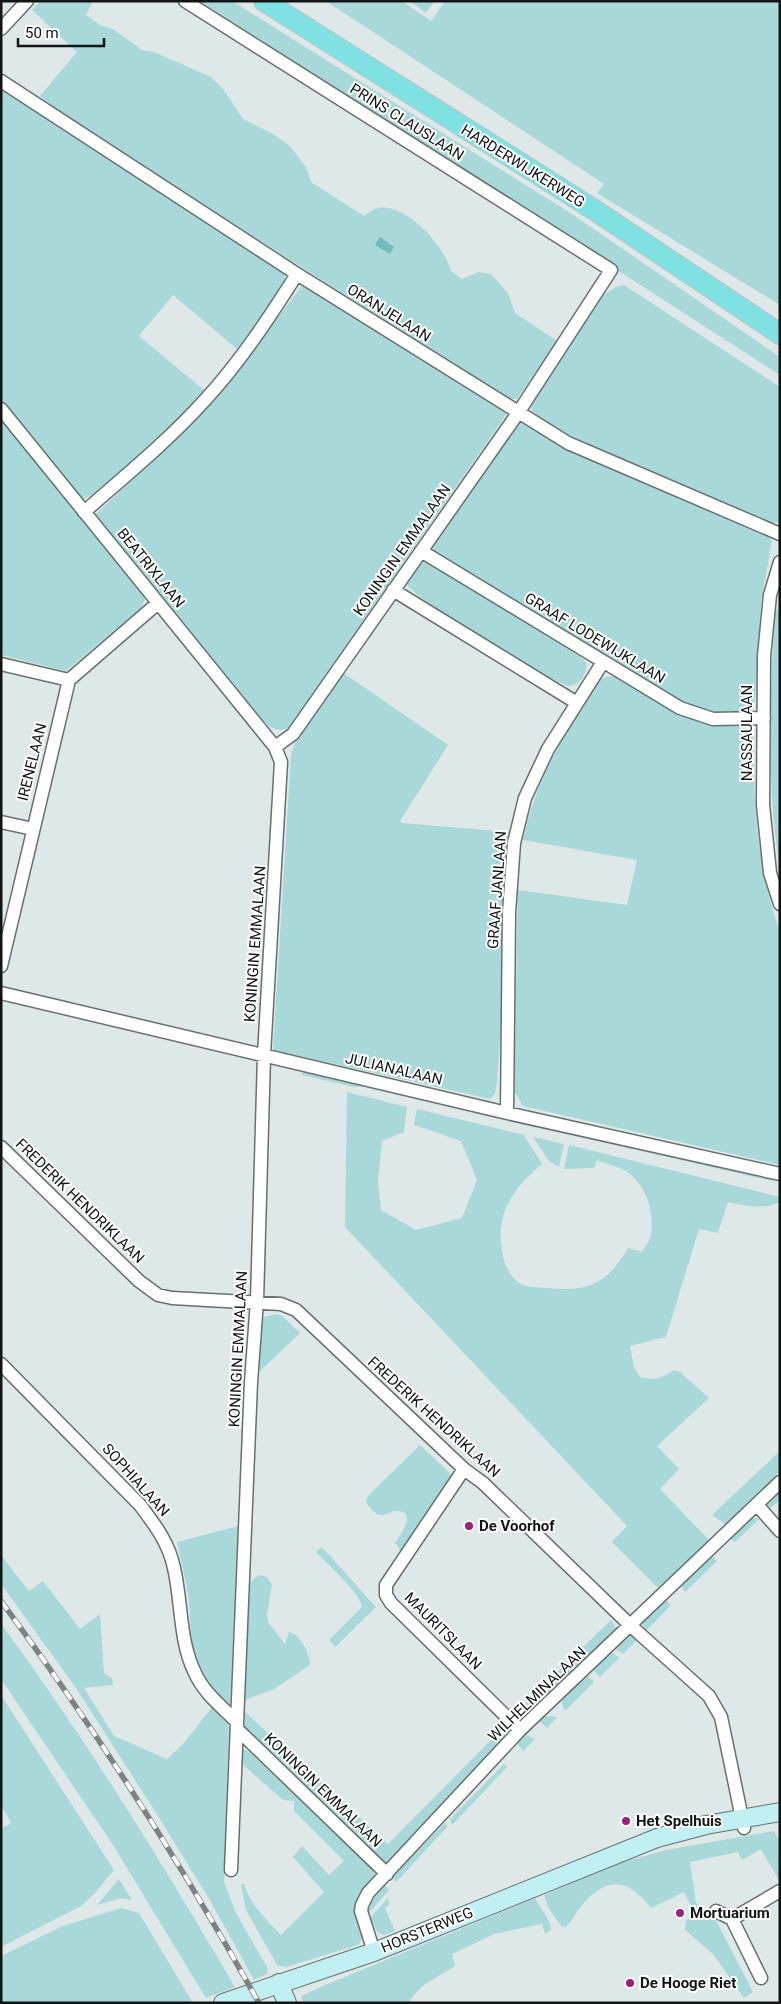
<svg xmlns="http://www.w3.org/2000/svg" width="781" height="2004" font-family="Roboto,sans-serif">
<rect width="100%" height="100%" fill="#dfe8e8"/>
<path fill="#a8d8d8" d="M 41,1 L 93,1 L 86,15 L 100,25 L 113,29 L 142,50 L 154,52 L 211,77 L 223,89 L 243,119 L 273,134 L 289,145 L 306,167 L 311,182 L 364,216 C 368,213 373,209 378,208 C 407,203 445,247 451,271 L 462,279 L 479,272 L 491,274 L 508,293 L 515,313 L 557,341 L 517,399 L 511,399 L 499,393 L 68,118 L 40,96 L 77,52 L 32,10 Z
M 200,1 L 232,1 L 572,214 L 780,357 L 780,375 Z
M 326,1 L 402,1 L 431,21 L 445,1 L 780,1 L 780,305 L 597,193 L 604,184 Z
M 409,1 L 435,1 L 426,13 Z
M 1,90 L 287,272 L 282,288 L 237,349 L 173,295 L 139,336 L 204,390 C 180,417 114,489 83,499 L 1,400 Z
M 305,282 L 508,412 L 298,714 L 287,729 C 269,733 263,720 252,708 L 95,515 L 190,425 L 223,388 Z
M 624,285 L 780,387 L 780,521 L 770,524 L 617,457 L 551,426 L 532,411 L 530,403 L 603,295 L 618,286 Z
M 1,419 L 146,596 L 142,607 L 66,671 L 1,655 Z
M 516,423 L 522,423 L 575,451 L 768,536 L 772,541 L 761,602 L 755,702 C 732,721 706,711 681,703 L 438,555 L 433,549 L 432,543 Z
M 419,562 L 432,564 L 582,658 L 587,664 C 585,676 581,686 567,686 C 539,673 417,603 405,582 Z
M 780,608 L 780,867 C 766,786 770,705 774,623 L 775,611 Z
M 342,672 L 448,745 L 400,821 L 402,823 L 510,832 L 505,864 L 501,1023 L 497,1082 L 495,1094 L 490,1099 L 273,1050 L 291,755 L 296,738 Z
M 612,676 L 646,694 L 746,722 C 758,733 753,755 754,770 C 755,826 761,880 780,932 L 780,1165 L 523,1106 L 514,1091 L 518,890 L 627,905 L 637,860 L 523,840 C 535,781 565,733 597,682 L 602,678 Z
M 303,1070 L 406,1094 L 408,1097 L 368,1086 L 354,1087 L 302,1075 Z
M 347,1092 L 407,1107 L 404,1132 L 382,1141 L 378,1181 L 381,1210 L 416,1230 L 462,1218 L 477,1180 L 461,1141 L 414,1125 L 417,1109 L 524,1135 L 542,1164 C 512,1190 494,1214 503,1256 C 505,1266 511,1279 521,1284 C 528,1288 539,1287 547,1288 C 589,1292 607,1284 628,1248 L 642,1252 C 645,1247 650,1241 651,1235 C 655,1212 646,1185 626,1171 C 618,1166 606,1164 597,1160 L 594,1168 L 564,1169 L 569,1145 L 780,1197 L 780,1202 C 762,1210 746,1206 728,1202 L 718,1233 L 699,1229 L 666,1337 L 630,1346 L 634,1367 L 640,1377 C 654,1381 662,1378 674,1370 L 680,1372 L 709,1398 L 657,1446 L 679,1469 L 660,1489 L 709,1540 L 658,1588 L 612,1542 L 627,1526 L 345,1227 Z
M 530,1125 L 750,1174 L 780,1183 Z
M 533,1137 L 564,1144 L 559,1167 L 549,1161 Z
M 276,1314 L 282,1316 L 300,1333 L 258,1373 L 261,1318 Z
M 420,1445 L 454,1477 L 402,1552 L 395,1543 C 400,1536 419,1509 395,1511 C 390,1512 386,1516 380,1515 C 374,1514 370,1507 366,1502 L 368,1496 Z
M 780,1451 L 780,1471 L 727,1525 L 712,1515 Z
M 780,1489 L 780,1500 L 767,1511 L 766,1503 Z
M 752,1517 L 759,1519 L 735,1542 L 730,1537 Z
M 238,1526 L 230,1705 C 223,1703 220,1698 215,1694 C 190,1669 191,1634 189,1603 C 187,1583 181,1562 177,1542 Z
M 322,1547 L 376,1607 L 335,1647 L 329,1640 L 362,1607 C 359,1591 328,1565 316,1552 Z
M 1,1555 L 29,1591 L 43,1581 L 80,1629 L 100,1614 L 104,1673 L 112,1678 L 113,1685 L 84,1688 L 114,1736 L 167,1759 L 183,1744 L 213,1706 L 229,1722 L 224,1882 L 236,1913 L 268,1969 L 267,1974 L 254,1980 L 211,1902 L 158,1816 L 76,1688 L 1,1584 Z
M 711,1555 L 717,1561 L 685,1592 L 680,1584 Z
M 259,1575 L 267,1577 L 272,1585 L 267,1615 L 268,1622 L 285,1644 L 289,1632 C 301,1635 310,1654 310,1665 L 274,1689 L 245,1700 L 249,1583 Z
M 665,1599 L 671,1605 L 646,1631 L 643,1624 L 645,1618 Z
M 611,1620 L 617,1630 L 523,1719 L 511,1717 Z
M 1,1624 C 87,1740 162,1863 235,1987 L 206,1998 L 113,1845 L 1,1679 Z
M 631,1635 L 639,1638 L 623,1654 L 614,1648 L 625,1636 Z
M 610,1651 L 619,1658 L 600,1677 L 592,1669 Z
M 586,1674 L 594,1682 L 565,1711 L 562,1704 L 562,1698 L 586,1678 Z
M 1,1695 L 114,1870 L 95,1893 L 81,1906 L 1,1947 L 1,1829 L 11,1823 L 1,1805 Z
M 244,1711 L 388,1844 L 505,1726 L 508,1732 L 506,1743 L 386,1863 L 245,1730 Z
M 550,1716 L 557,1717 L 547,1728 L 539,1721 L 542,1717 Z
M 524,1734 L 535,1739 L 523,1751 L 516,1742 Z
M 243,1749 L 250,1752 L 372,1867 L 374,1875 L 373,1880 C 357,1907 351,1906 364,1936 L 358,1945 L 286,1967 L 277,1965 L 246,1910 L 241,1884 L 244,1884 C 251,1906 266,1919 281,1935 L 324,1892 L 293,1857 L 302,1846 L 329,1875 L 344,1861 L 294,1811 L 294,1801 L 283,1800 L 242,1764 Z
M 504,1764 L 507,1767 L 452,1825 L 450,1819 Z
M 446,1822 L 447,1827 L 396,1882 L 392,1877 Z
M 774,1831 L 780,1842 L 780,1882 L 761,1849 L 742,1860 L 738,1852 L 690,1862 L 696,1903 L 713,1914 L 753,1992 L 744,1998 L 713,1954 L 685,1930 L 686,1920 L 692,1918 L 690,1904 L 684,1892 L 651,1908 C 628,1879 608,1875 582,1905 C 576,1912 573,1920 566,1927 L 561,1926 L 549,1909 L 544,1895 L 620,1863 L 666,1850 Z
M 119,1879 L 132,1900 L 121,1898 L 97,1905 Z
M 385,1885 L 389,1890 L 368,1914 L 370,1903 Z
M 388,1898 L 390,1904 L 385,1908 L 395,1931 L 384,1935 L 378,1933 L 370,1918 Z
M 535,1898 L 550,1923 L 551,1930 L 545,1934 L 542,1924 L 494,1934 L 452,1954 L 455,1966 C 440,1976 417,1985 409,2003 L 304,2003 L 301,1996 L 328,1984 Z
M 121,1908 L 139,1913 L 193,2003 L 1,2003 L 1,1956 L 63,1926 Z"/>
<path fill="#70bcbc" d="M 380,237 L 394,247 L 390,254 L 375,245 Z"/>
<g fill="none" stroke-linecap="round" stroke-linejoin="round">
<defs>
<path id="street" d="M 185,1 L 611,270 L 518,413 L 293,734 L 275,747
M 1,29 L 27,1
M 1,81 L 297,274 L 568,443 L 780,534
M 1,409 L 275,747 L 281,762 L 264,1055 L 257,1301 L 251,1382 L 231,1870
M 84,512 C 125,476 168,441 205,400 C 240,362 269,318 297,274
M 421,551 L 680,708 L 713,719 L 764,718
M 780,562 L 770,595 L 764,656 L 763,805 L 770,873 L 780,904
M 393,590 L 577,703
M 1,664 L 69,680
M 1,822 L 33,829
M 1,966 L 69,680 L 158,603
M 1,993 L 507,1113 L 780,1174
M 507,1113 L 509,913 L 514,843 L 525,798 L 548,749 L 603,662
M 1,1147 L 139,1281 L 158,1295 L 172,1298 L 281,1304 L 296,1310 L 464,1469 L 483,1483 L 631,1626 L 709,1696 L 721,1717 L 744,1828
M 1,1364 L 140,1505 C 155,1525 169,1543 174,1568 C 182,1602 179,1641 195,1673 C 204,1693 221,1706 237,1722
M 464,1469 L 386,1585 L 386,1595 L 391,1603 L 520,1730
M 757,1505 L 780,1531
M 237,1729 L 387,1874
M 716,1911 L 732,1919 L 761,1978
M 732,1919 L 780,1891
M 374,1952 L 361,1911 L 362,1905 L 368,1893 L 520,1730 L 780,1482"/>
<path id="secondary" d="M 279,1983 L 287,2003
M 223,2003 L 374,1952 L 657,1838 L 706,1825 L 780,1812"/>
<path id="primary" d="M 264,1 L 596,211 L 780,334"/>
</defs>
<use href="#street" stroke="#676f6f" stroke-width="15"/>
<use href="#secondary" stroke="#676f6f" stroke-width="20"/>
<use href="#primary" stroke="#c1c2c2" stroke-width="22"/>
<use href="#street" stroke="#fff" stroke-width="12"/>
<use href="#secondary" stroke="#c0f0f1" stroke-width="18"/>
<use href="#primary" stroke="#80e1e2" stroke-width="20"/>
<defs>
<path id="rail" d="M 1,1601 C 96,1730 181,1863 259,2003"/>
</defs>
<use href="#rail" stroke="#7d8383" stroke-width="5.5"/>
<use href="#rail" stroke="#fff" stroke-width="4" stroke-dasharray="11" stroke-linecap="butt"/>
</g>
<g fill="#9c2179" stroke="#fff" stroke-width="2">
<circle cx="469" cy="1526" r="5"/>
<circle cx="626" cy="1821" r="5"/>
<circle cx="680" cy="1913" r="5"/>
<circle cx="630" cy="1983" r="5"/>
</g>
<g text-anchor="middle" stroke-width="4" stroke-linejoin="round" paint-order="stroke">
<g font-size="15" fill="#121515" stroke="#fff">
<text transform="translate(407 122) rotate(32)" y="5">PRINS CLAUSLAAN</text>
<text transform="translate(523 166) rotate(32)" y="5">HARDERWIJKERWEG</text>
<text transform="translate(389 313) rotate(32)" y="5">ORANJELAAN</text>
<text transform="translate(402 550) rotate(-55)" y="5">KONINGIN EMMALAAN</text>
<text transform="translate(151 568) rotate(51)" y="5">BEATRIXLAAN</text>
<text transform="translate(595 638) rotate(31)" y="5">GRAAF LODEWIJKLAAN</text>
<text transform="translate(747 733) rotate(-90)" y="5">NASSAULAAN</text>
<text transform="translate(32 762) rotate(-76)" y="5">IRENELAAN</text>
<text transform="translate(497 890) rotate(-86)" y="5">GRAAF JANLAAN</text>
<text transform="translate(255 944) rotate(-86)" y="5">KONINGIN EMMALAAN</text>
<text transform="translate(394 1069) rotate(13)" y="5">JULIANALAAN</text>
<text transform="translate(80 1201) rotate(44)" y="5">FREDERIK HENDRIKLAAN</text>
<text transform="translate(238 1349) rotate(-87)" y="5">KONINGIN EMMALAAN</text>
<text transform="translate(434 1417) rotate(42)" y="5">FREDERIK HENDRIKLAAN</text>
<text transform="translate(136 1480) rotate(48)" y="5">SOPHIALAAN</text>
<text transform="translate(443 1631) rotate(45)" y="5">MAURITSLAAN</text>
<text transform="translate(537 1694) rotate(-44)" y="5">WILHELMINALAAN</text>
<text transform="translate(323 1790) rotate(44)" y="5">KONINGIN EMMALAAN</text>
<text transform="translate(427 1930) rotate(-22)" y="5">HORSTERWEG</text>
</g>
<g font-size="15" font-weight="bold" fill="#121515" stroke="#fff" text-anchor="start">
<text x="479" y="1531">De Voorhof</text>
<text x="636" y="1826">Het Spelhuis</text>
<text x="690" y="1918">Mortuarium</text>
<text x="640" y="1988">De Hooge Riet</text>
</g>
</g>
<rect width="781" height="2004" fill="none" stroke="#121515" stroke-width="5"/>
<path d="M18 38v8h86v-8" fill="none" stroke="#121515" stroke-width="2.5"/>
<text x="25" y="38" font-size="15" fill="#121515" stroke="#ffffff" stroke-width="4" paint-order="stroke">50 m</text>
</svg>
